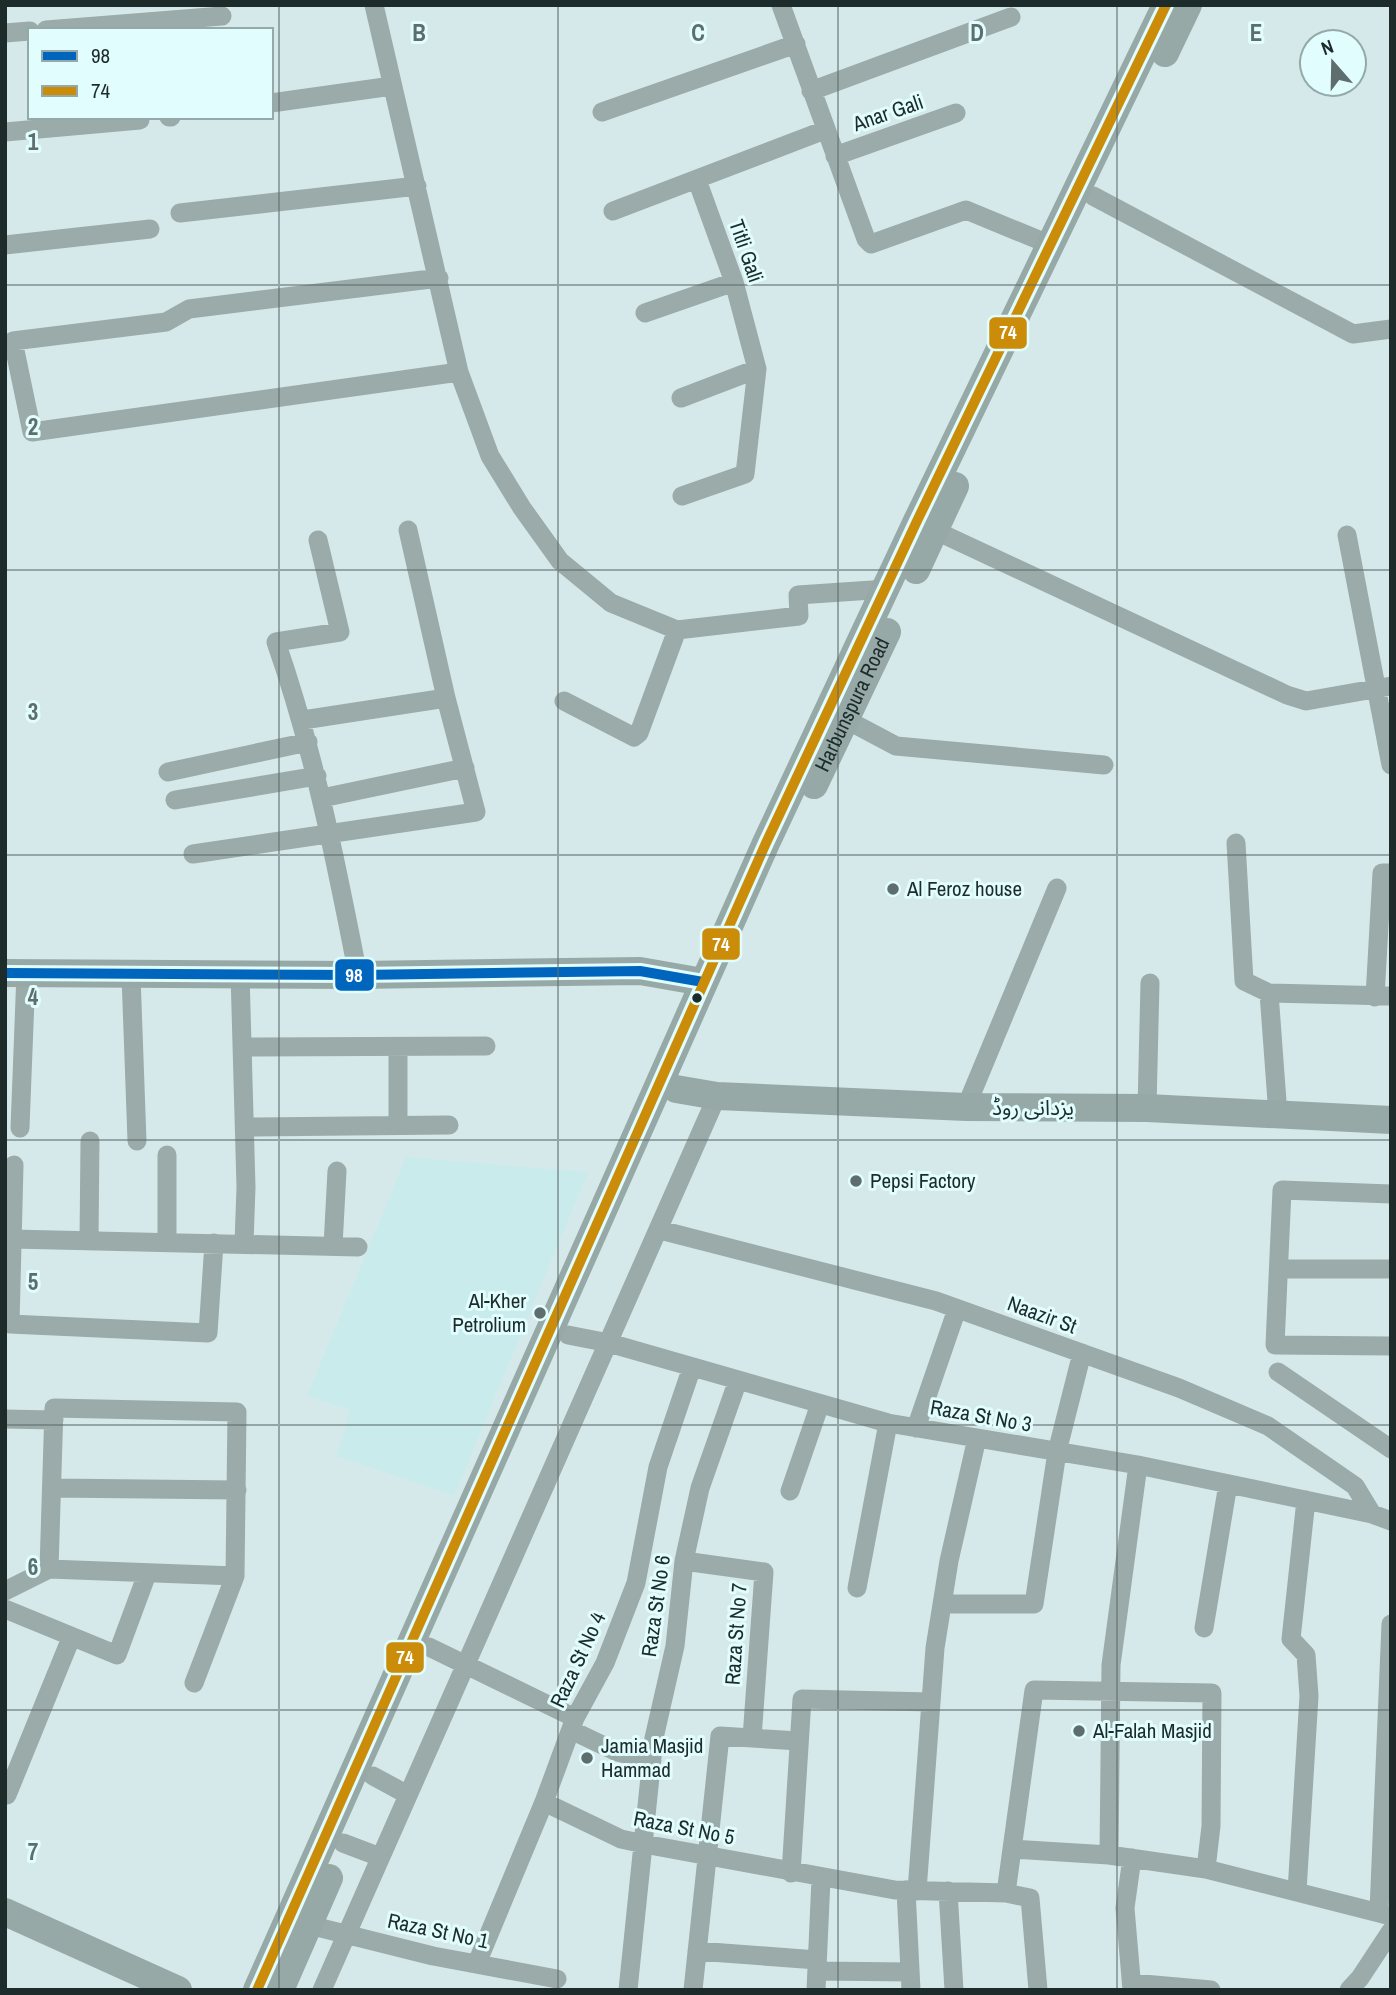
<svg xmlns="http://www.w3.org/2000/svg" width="1396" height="1995" font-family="'Archivo Narrow','Noto Sans Arabic',sans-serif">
<rect width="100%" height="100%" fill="#d6e9ea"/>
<path fill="#c9ebec" d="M 406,1157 L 588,1172 L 454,1496 L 337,1456 L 350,1410 L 307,1396 Z"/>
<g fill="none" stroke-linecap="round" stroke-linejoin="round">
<path stroke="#9baba9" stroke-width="19" d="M 374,5 L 459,372 L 490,456 L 522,508 L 560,561 L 611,603 L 677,630 L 799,616 L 798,595 L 887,589
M 781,5 L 866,239 L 871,244 L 966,210 L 1051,245
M 46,30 L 222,16
M 5,33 L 30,31
M 811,91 L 1011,17
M 271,103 L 392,86
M 602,112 L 796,44
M 169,117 L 171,117
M 5,132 L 140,120
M 835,156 L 956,113
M 1093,196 L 1353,334 L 1391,329
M 613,211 L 825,130
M 180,213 L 417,186
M 5,245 L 150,229
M 439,278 L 189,309 L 166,322 L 13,341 L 32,432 L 459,372
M 645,313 L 734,282
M 681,398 L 757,369
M 682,496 L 745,474 L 757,369 L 734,282 L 697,180
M 934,530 L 1287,695 L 1306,701 L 1391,686
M 1347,535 L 1391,765
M 318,540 L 340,632 L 276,642 C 314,751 336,862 358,975
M 564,701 L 634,737 L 639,733 L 677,630
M 303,720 L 446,698
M 847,720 L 896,746 L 1104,765
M 168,772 L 308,742
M 322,798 L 465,768
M 175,800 L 317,776
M 1236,843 L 1244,981 L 1269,993
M 193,854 L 476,812 L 446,698 L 408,530
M 240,973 L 246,1187 L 244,1244
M 131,975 L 137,1141
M 1375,997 L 1382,873 L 1391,873
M 242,1047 L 486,1046
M 398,1047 L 398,1125
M 966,1107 L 1057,888
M 1147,1108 L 1150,983
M 1278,1115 L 1269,993 L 1391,996
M 245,1127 L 449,1125
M 20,1128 L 26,973
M 167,1155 L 167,1242
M 14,1165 L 10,1324 L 208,1333 L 214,1243
M 1391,1194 L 1282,1190 L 1275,1345 L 1391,1346
M 660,1230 L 936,1301 L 1179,1388 L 1268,1426 L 1355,1486 L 1372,1514
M 12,1239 L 358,1247
M 89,1241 L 90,1141
M 333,1246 L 337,1171
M 1279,1269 L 1391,1269
M 568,1335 L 609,1343 L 888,1423 L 1138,1465 L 1372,1514 L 1391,1521
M 1278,1372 L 1391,1449
M 5,1419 L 54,1420
M 916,1428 L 957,1309
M 1138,1465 L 1111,1665 L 1109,1855 L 1206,1869 L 1391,1916
M 53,1488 L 237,1490
M 790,1491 L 820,1404
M 684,1561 L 764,1572 L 752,1738
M 857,1588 L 888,1423
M 5,1591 L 49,1569 L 235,1576 L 237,1412 L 54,1408 L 49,1569
M 942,1604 L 1034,1604 L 1057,1452 L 1082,1353
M 5,1609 L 117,1655 L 147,1574
M 1204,1628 L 1228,1484
M 429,1647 L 575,1718
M 194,1683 L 235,1576
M 571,1730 L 617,1752 L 652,1760
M 373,1776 L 408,1795
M 7,1795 L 71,1638
M 544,1802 L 621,1839 L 644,1844 L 895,1890 L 1006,1893 L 1012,1849
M 343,1843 L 380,1857
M 1109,1855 L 1012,1849 L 1034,1690 L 1212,1693 L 1211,1826 L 1206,1869
M 1132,1858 L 1125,1908 L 1132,1990
M 791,1873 L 802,1699 L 931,1702
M 906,1890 L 911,1990
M 917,1891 L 935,1648 L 949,1561 L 977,1438
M 948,1891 L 954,1990
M 1297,1891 L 1309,1696 L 1306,1655 L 1291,1639 L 1306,1500
M 1006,1893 L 1030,1898 L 1038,1990
M 1379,1911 L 1391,1624
M 309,1925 L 433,1956 L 557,1979
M 697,1951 L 817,1960
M 477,1963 L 544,1802 L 575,1718 L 605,1663 L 636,1583 L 658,1467 L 692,1367
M 817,1971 L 910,1972
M 1132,1983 L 1211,1990
M 322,1990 L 717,1096
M 628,1990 L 654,1738 L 675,1646 L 684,1561 L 700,1488 L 738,1380
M 693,1990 L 720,1736 L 799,1741
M 816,1990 L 821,1879
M 1349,1990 L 1360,1978 L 1391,1931"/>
<g stroke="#97a9a7" stroke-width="28">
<path d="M 1165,53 L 1188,5"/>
<path d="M 916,570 L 955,486"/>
<path id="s1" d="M 814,785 L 887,632"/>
<path d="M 5,973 L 358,975 L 640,971 L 703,982"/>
<path d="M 676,1089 L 717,1096 L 966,1107 L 1147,1108 L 1391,1120"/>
<path d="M 5,1912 L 178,1990"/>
<path d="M 257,1990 L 766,843 L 917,521 L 1166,5"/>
<path d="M 280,1990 L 329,1878"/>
</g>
<defs>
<path id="bus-1" d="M 5,973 L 358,975 L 640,971 L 703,982"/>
<path id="bus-2" d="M 257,1990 L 766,843 L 917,521 L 1166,5"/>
</defs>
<use href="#bus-1" stroke="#e1fdfe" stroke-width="16"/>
<use href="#bus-2" stroke="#e1fdfe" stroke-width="16"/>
<use href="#bus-1" stroke="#0065bd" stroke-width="10"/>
<use href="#bus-2" stroke="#cb8d09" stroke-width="10"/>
</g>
<path fill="none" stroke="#5e6e6e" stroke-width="2" stroke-opacity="0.55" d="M 279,5 L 279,1990M 558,5 L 558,1990M 838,5 L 838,1990M 1117,5 L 1117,1990M 5,285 L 1391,285M 5,570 L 1391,570M 5,855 L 1391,855M 5,1140 L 1391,1140M 5,1425 L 1391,1425M 5,1710 L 1391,1710"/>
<g fill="#5e6e6e" stroke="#e1fdfe" stroke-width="2.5">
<circle cx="893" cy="889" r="7"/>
<circle cx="856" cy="1181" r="7"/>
<circle cx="540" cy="1313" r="7"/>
<circle cx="1079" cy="1731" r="7"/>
<circle cx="587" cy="1758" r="7"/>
</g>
<circle fill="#1d2b2b" stroke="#e1fdfe" stroke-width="2.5" cx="697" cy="998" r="6"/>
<g text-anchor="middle" stroke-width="6" stroke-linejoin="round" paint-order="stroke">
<g font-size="21" fill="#1d2b2b" stroke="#e1fdfe">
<text transform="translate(888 113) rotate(-19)" y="7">Anar Gali</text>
<text transform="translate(746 251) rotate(71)" y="7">Titli Gali</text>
<text dy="7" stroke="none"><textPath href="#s1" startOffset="89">Harbunspura Road</textPath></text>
<text x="1033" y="1115">یزدانی روڈ</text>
<text transform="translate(1042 1315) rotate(20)" y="7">Naazir St</text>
<text transform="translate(981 1416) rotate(10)" y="7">Raza St No 3</text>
<text transform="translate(656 1606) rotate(-82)" y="7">Raza St No 6</text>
<text transform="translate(736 1634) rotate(-86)" y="7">Raza St No 7</text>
<text transform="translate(578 1660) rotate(-65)" y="7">Raza St No 4</text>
<text transform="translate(684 1828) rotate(11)" y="7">Raza St No 5</text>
<text transform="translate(438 1931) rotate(12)" y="7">Raza St No 1</text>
</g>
<g font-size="21" fill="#1d2b2b" stroke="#e1fdfe" text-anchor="start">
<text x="907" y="896">Al Feroz house</text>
<text x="870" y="1188">Pepsi Factory</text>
<text x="526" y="1308" text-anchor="end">Al-Kher<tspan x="526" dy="24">Petrolium</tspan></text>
<text x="1093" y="1738">Al-Falah Masjid</text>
<text x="601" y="1753">Jamia Masjid<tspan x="601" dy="24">Hammad</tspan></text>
</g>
</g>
<g font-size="23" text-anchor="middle" font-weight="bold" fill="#5e6e6e" stroke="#e1fdfe" stroke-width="6" stroke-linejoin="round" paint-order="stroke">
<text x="419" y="41">B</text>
<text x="698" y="41">C</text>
<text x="977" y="41">D</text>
<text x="1256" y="41">E</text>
<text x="33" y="150">1</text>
<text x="33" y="435">2</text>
<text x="33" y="720">3</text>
<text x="33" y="1005">4</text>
<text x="33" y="1290">5</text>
<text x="33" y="1575">6</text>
<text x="33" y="1860">7</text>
</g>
<g stroke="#e1fdfe" stroke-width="2.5">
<rect x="988" y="316" width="40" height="34" rx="7" fill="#cb8d09"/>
<rect x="701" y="927" width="40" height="34" rx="7" fill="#cb8d09"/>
<rect x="334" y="958" width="41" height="34" rx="7" fill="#0065bd"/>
<rect x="385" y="1641" width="40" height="33" rx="7" fill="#cb8d09"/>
</g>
<g font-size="19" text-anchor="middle" font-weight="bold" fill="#fff">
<text x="1008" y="339">74</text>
<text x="721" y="951">74</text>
<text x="354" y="982">98</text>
<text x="405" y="1664">74</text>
</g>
<rect width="1396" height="1995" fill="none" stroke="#1d2b2b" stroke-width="14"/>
<rect x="28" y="28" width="245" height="91" fill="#e1fdfe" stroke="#93a9aa" stroke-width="2"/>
<rect x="42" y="51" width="35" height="10" fill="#0065bd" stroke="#93a9aa" stroke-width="2"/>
<text x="91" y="63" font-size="21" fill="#1d2b2b">98</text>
<rect x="42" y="86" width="35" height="10" fill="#cb8d09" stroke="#93a9aa" stroke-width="2"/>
<text x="91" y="98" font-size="21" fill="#1d2b2b">74</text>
<g transform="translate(1333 63) rotate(340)"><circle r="33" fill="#e1fdfe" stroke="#93a9aa" stroke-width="2"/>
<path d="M0-5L12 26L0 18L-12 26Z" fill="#5e6e6e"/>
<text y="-10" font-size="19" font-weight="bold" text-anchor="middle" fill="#1d2b2b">N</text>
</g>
</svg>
